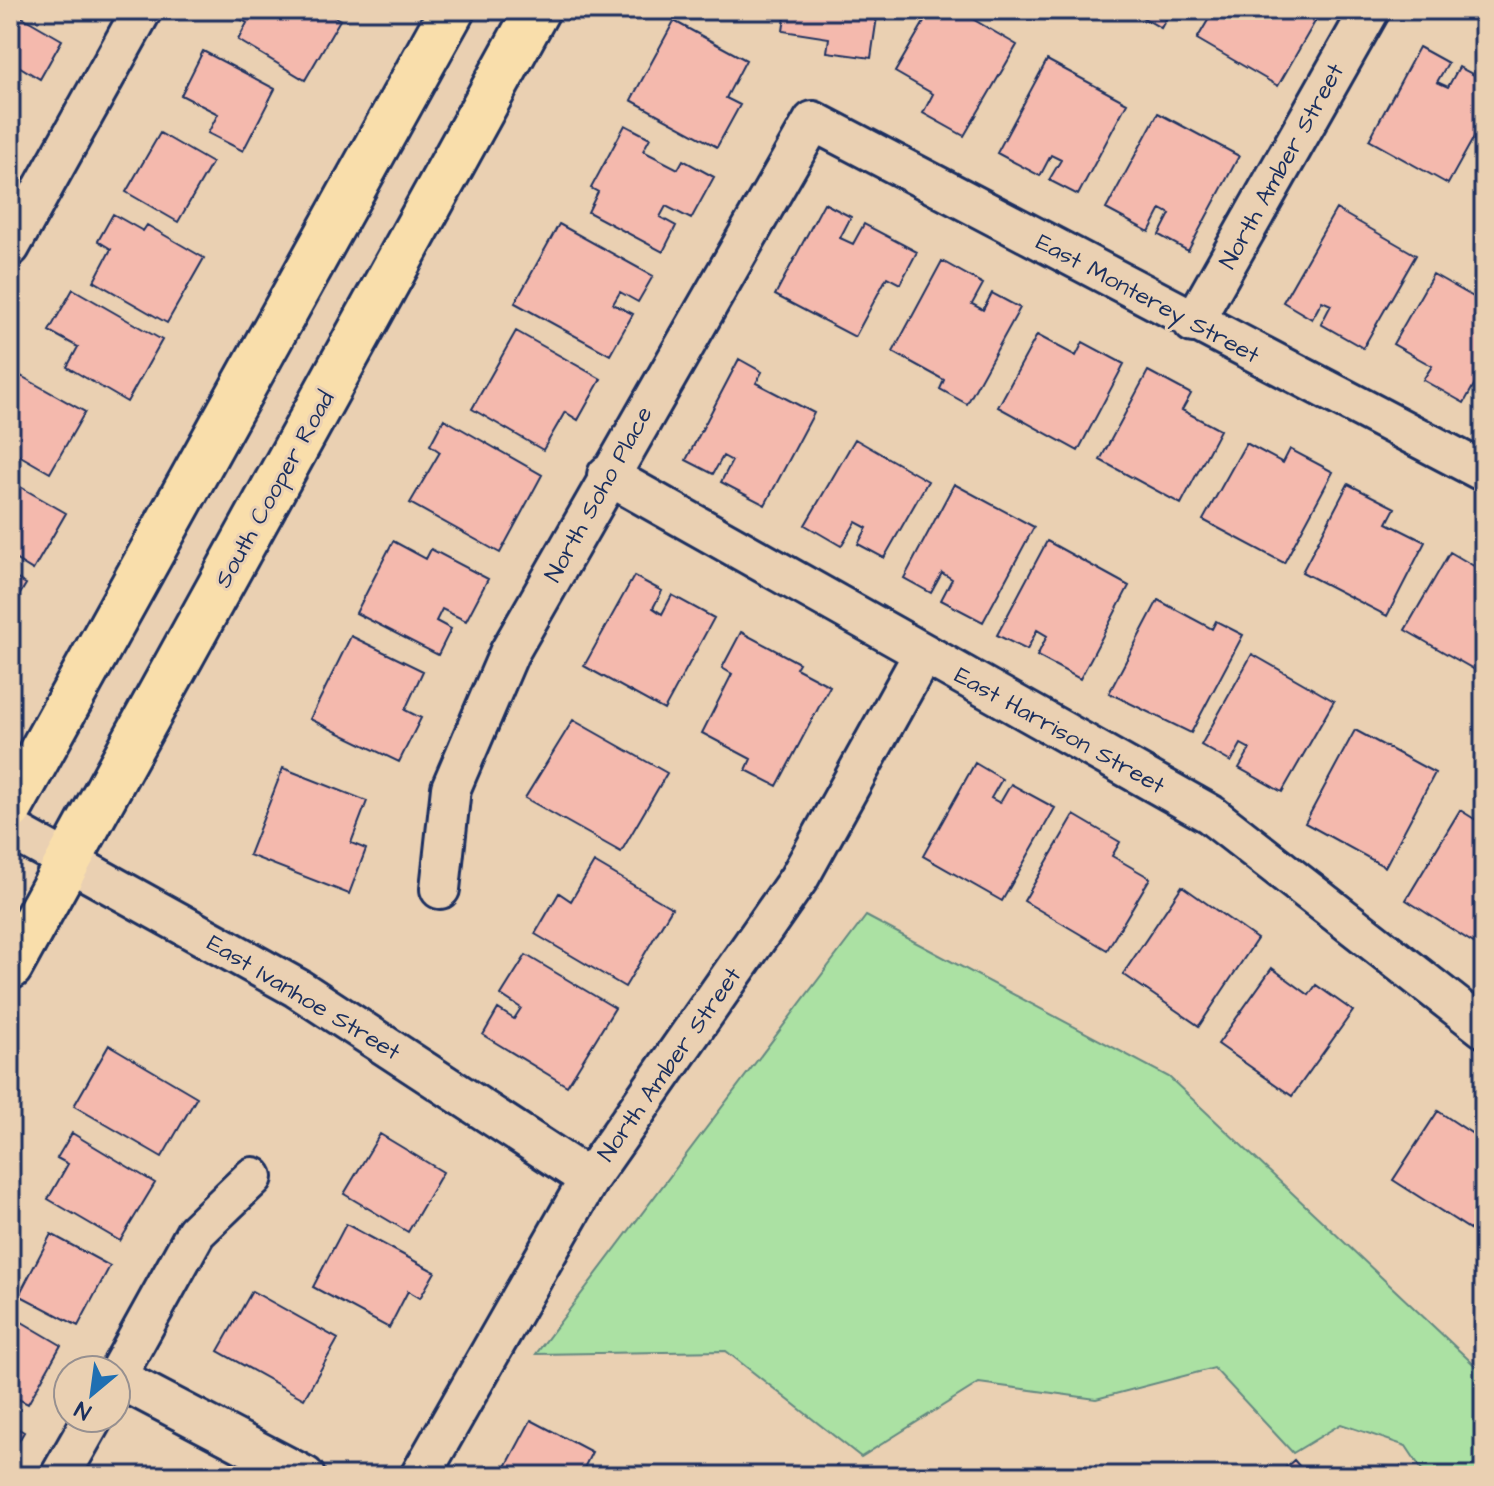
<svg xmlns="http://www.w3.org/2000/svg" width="1494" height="1486" font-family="'Architects Daughter',sans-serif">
<rect width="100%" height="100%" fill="#ead0b2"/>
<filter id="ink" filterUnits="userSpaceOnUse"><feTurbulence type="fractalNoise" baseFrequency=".0125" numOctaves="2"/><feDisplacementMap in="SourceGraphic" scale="16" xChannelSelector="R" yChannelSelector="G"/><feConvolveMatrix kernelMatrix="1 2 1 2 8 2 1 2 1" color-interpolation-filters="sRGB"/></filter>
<g filter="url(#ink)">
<path fill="#abe1a3" stroke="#638880" stroke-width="2" d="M 866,916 L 1169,1077 L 1484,1374 L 1484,1476 L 1426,1476 L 1406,1446 L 1341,1424 L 1293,1453 L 1214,1368 L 1096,1399 L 979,1383 L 861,1457 L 726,1351 L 536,1354 Z"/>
<path fill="#f4b9ad" stroke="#1b2f5e" stroke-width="2" d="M 10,10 L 62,40 L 40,79 L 12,62 L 10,65 Z
M 322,10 L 340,20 L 305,80 L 238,40 L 247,23 L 226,11 Z
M 786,10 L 878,10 L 871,58 L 827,52 L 829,38 L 783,31 Z
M 931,10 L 957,10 L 1017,45 L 964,136 L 923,113 L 933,94 L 895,72 Z
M 1130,10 L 1171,10 L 1161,28 Z
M 1214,10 L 1314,10 L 1320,13 L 1278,86 L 1197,39 Z
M 674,21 L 746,60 L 726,98 L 740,105 L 717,147 L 631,100 Z
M 1419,47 L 1448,63 L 1437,82 L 1448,87 L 1459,67 L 1484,80 L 1484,119 L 1448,184 L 1369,140 Z
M 203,51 L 275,89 L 243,151 L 208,133 L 218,114 L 181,95 Z
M 1047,60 L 1127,103 L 1078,195 L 1049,180 L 1061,160 L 1051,155 L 1040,176 L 997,153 Z
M 1158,113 L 1239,156 L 1188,251 L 1159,235 L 1170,214 L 1161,209 L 1149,232 L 1106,209 Z
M 625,125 L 650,138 L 643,151 L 678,169 L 683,160 L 714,177 L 691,219 L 666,206 L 660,217 L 676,226 L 663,252 L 588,212 L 598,192 L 591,188 Z
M 160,133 L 212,163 L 178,222 L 126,192 Z
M 824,203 L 851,217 L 840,238 L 853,244 L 864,224 L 917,252 L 900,284 L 887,277 L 855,337 L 775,295 Z
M 1336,209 L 1416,255 L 1363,348 L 1321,324 L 1331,305 L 1322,301 L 1312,319 L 1283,302 Z
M 113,214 L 143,231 L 147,225 L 204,258 L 167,323 L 94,281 L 111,249 L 98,241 Z
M 559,224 L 653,276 L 638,302 L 620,292 L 613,304 L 633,314 L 610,355 L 515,303 Z
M 942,261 L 983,284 L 972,304 L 983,310 L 992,293 L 1020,308 L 967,404 L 940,389 L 944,380 L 893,352 Z
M 1433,274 L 1484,303 L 1484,367 L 1464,403 L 1423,380 L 1432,366 L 1393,344 Z
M 73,289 L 162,340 L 127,402 L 67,367 L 78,347 L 49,331 Z
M 516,331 L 601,379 L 578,420 L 565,412 L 543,450 L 472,409 Z
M 1037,335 L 1076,356 L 1083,342 L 1124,364 L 1078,451 L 998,407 Z
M 739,359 L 762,372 L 756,383 L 814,413 L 765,505 L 721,482 L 732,461 L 723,456 L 713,474 L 686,460 Z
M 1148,371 L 1191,394 L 1182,410 L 1220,430 L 1181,504 L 1100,460 Z
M 21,376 L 85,412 L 50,473 L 10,450 L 10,395 Z
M 444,419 L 542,475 L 500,553 L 410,503 L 440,452 L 430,445 Z
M 855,439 L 928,481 L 884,558 L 858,544 L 867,528 L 856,522 L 841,546 L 805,525 Z
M 1246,443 L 1283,463 L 1290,449 L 1333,472 L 1284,563 L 1203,520 Z
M 10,481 L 66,513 L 33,570 L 10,556 Z
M 954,484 L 1034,527 L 983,622 L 941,600 L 952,579 L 942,573 L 931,593 L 904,578 Z
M 1348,484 L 1395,508 L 1387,523 L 1425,542 L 1387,616 L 1302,572 Z
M 393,541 L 426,559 L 431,549 L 488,579 L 466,621 L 442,609 L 436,621 L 451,629 L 438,655 L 356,613 Z
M 1047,541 L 1129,586 L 1080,679 L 1037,656 L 1047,636 L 1037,630 L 1027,650 L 997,635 Z
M 1450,552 L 1484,572 L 1484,675 L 1405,630 Z
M 10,575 L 26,584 L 10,611 Z
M 634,576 L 662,591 L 653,608 L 662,614 L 672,595 L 714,618 L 664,710 L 584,666 Z
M 1158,600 L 1212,629 L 1216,621 L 1243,635 L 1191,733 L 1109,693 Z
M 741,632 L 799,663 L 796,668 L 830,686 L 777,786 L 746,770 L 751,759 L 702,733 L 732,674 L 722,668 Z
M 351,636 L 423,671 L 405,710 L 421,718 L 399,762 L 310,719 Z
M 1252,654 L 1334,701 L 1282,792 L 1239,768 L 1250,749 L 1241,744 L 1231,762 L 1201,745 Z
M 573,720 L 667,773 L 621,852 L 525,798 Z
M 1355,730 L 1435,773 L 1385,867 L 1305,823 Z
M 975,763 L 1002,779 L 991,798 L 1000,803 L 1011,784 L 1055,808 L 1002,901 L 923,856 Z
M 283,768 L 367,801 L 351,843 L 366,849 L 349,894 L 249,855 Z
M 1460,810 L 1484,825 L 1483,949 L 1406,900 Z
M 1074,815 L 1120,842 L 1112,856 L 1150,878 L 1107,950 L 1024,901 Z
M 594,862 L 672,908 L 625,987 L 535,934 L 559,893 L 571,901 Z
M 1182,886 L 1257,939 L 1199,1026 L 1123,974 Z
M 526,955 L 615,1008 L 567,1086 L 483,1035 L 498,1009 L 514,1019 L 521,1008 L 501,995 Z
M 1272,968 L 1309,995 L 1316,985 L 1353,1011 L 1292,1096 L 1218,1044 Z
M 109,1045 L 197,1097 L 162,1157 L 74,1106 Z
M 1438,1111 L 1476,1136 L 1484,1124 L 1484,1210 L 1471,1230 L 1393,1180 Z
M 72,1133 L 155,1183 L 120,1241 L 48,1199 L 68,1164 L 57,1158 Z
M 380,1134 L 443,1172 L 408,1232 L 344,1194 Z
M 346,1224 L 435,1272 L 420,1298 L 408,1291 L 389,1328 L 313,1287 Z
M 51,1234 L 110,1266 L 78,1326 L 19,1295 Z
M 252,1291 L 338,1339 L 304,1399 L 218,1351 Z
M 10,1315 L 61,1345 L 28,1404 L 10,1395 Z
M 531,1420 L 592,1452 L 580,1476 L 501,1476 Z
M 10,1424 L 24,1432 L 10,1456 Z
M 1294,1460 L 1308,1476 L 1276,1476 Z"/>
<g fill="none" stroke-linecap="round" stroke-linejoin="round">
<defs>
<path id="minor" d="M 10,247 L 142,10
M 1193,323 L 1370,10
M 607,475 L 1210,814 L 1484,1028
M 10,829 L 297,988 L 589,1179
M 440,889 L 451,788 L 509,653 L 813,121 L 1484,472
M 116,1377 L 196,1232 L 253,1177
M 116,1377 L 305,1476
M 60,1476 L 93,1418
M 420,1476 L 589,1179 L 799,878 L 923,654"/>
<path id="major" d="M 10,808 L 452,10
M 10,967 L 537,10"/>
</defs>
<use href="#minor" stroke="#1b2f5e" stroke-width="44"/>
<use href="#major" stroke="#1b2f5e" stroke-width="50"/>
<use href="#minor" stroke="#ead0b2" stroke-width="38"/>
<use href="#major" stroke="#f9deab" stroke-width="44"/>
</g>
</g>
<g text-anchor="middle" stroke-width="6" stroke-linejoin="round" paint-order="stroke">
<g font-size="24" fill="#1b2f5e" stroke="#ead0b2">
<text transform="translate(1281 166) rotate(-61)" y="8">North Amber Street</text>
<text transform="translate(1148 298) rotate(28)" y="8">East Monterey Street</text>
<text transform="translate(274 489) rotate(-61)" y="8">South Cooper Road</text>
<text transform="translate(598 494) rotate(-61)" y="8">North Soho Place</text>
<text transform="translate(1060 730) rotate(29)" y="8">East Harrison Street</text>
<text transform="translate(304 997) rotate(31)" y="8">East Ivanhoe Street</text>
<text transform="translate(669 1064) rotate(-55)" y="8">North Amber Street</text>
</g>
</g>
<rect width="1494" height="1486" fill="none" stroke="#ead0b2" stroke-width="40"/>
<rect x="20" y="20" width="1454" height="1446" fill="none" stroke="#1b2f5e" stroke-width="3" filter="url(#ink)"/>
<g transform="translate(92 1394) rotate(209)"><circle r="38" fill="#ead0b2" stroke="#979090" stroke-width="2"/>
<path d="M0-6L14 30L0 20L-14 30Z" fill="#1f6fb2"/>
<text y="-12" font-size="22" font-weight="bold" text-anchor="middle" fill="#1b2f5e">N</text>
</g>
</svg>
